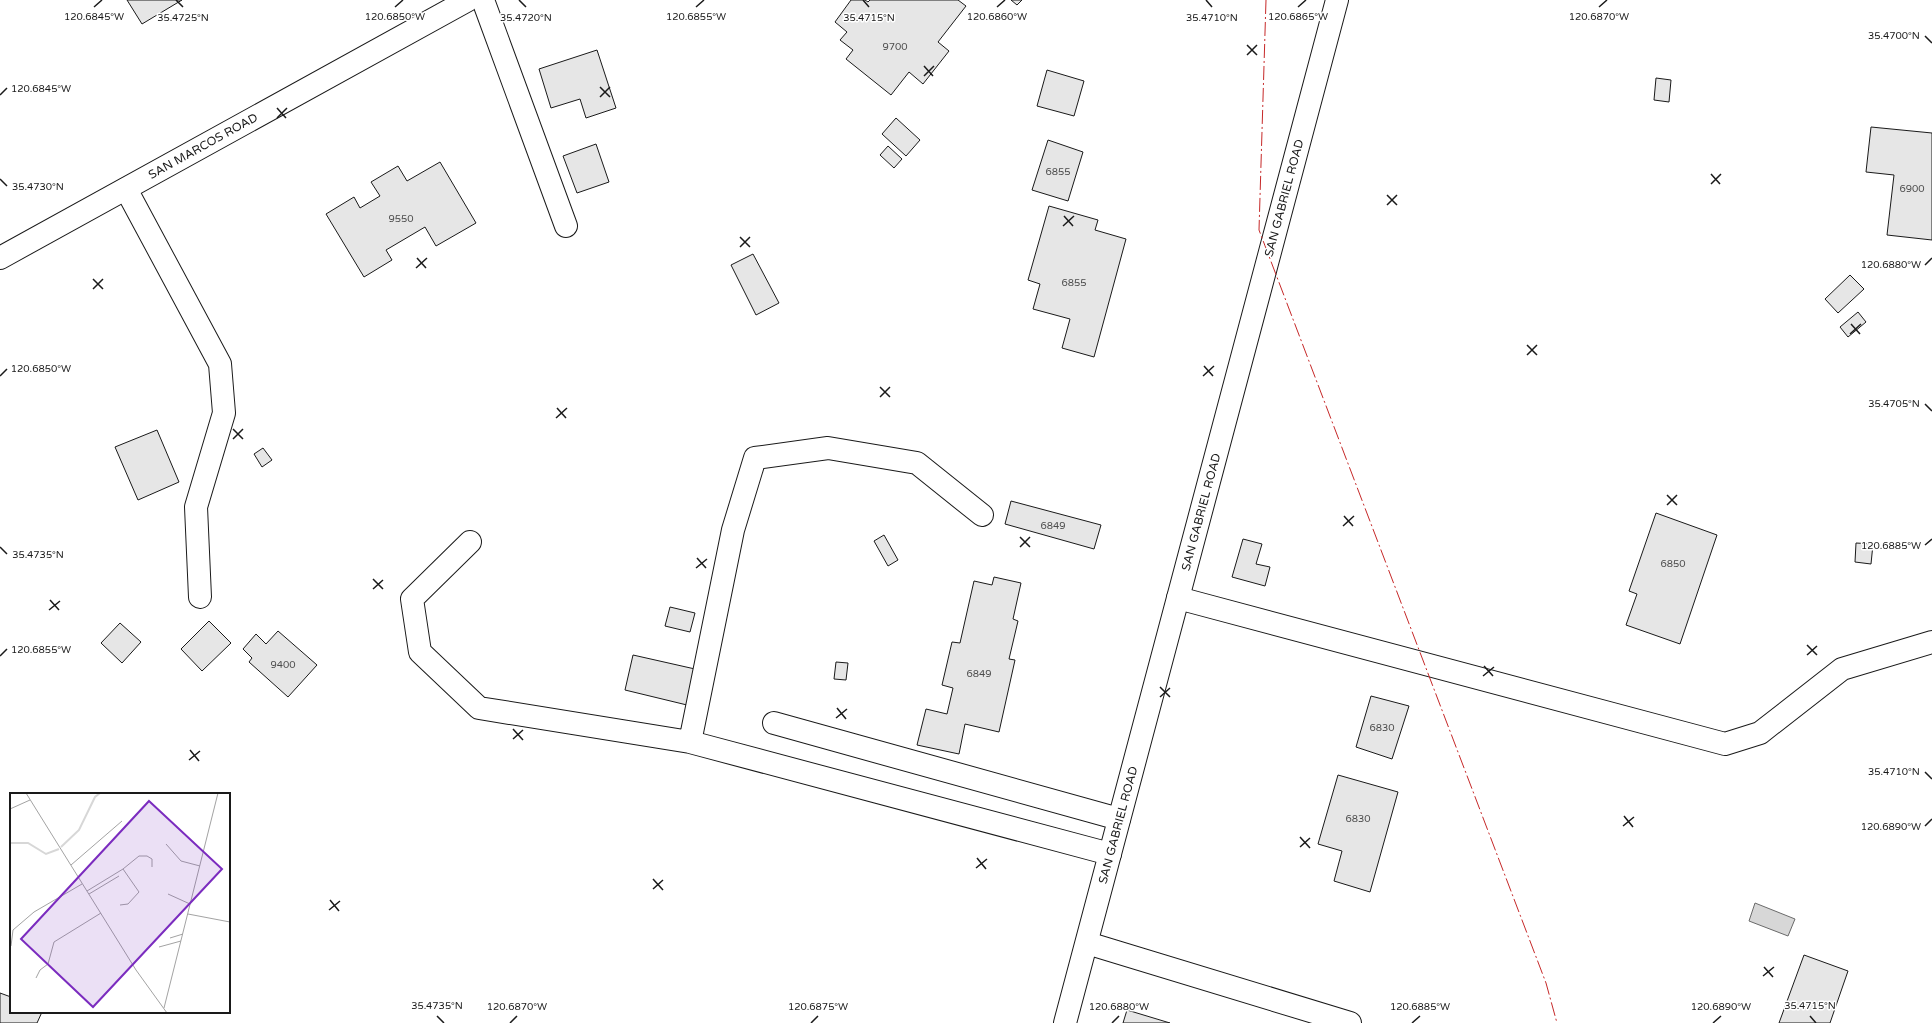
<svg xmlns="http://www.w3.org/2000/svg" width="1932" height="1023" font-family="'Varela Round',sans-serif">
<rect width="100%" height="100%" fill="#fff"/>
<path fill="#d7d7d7" stroke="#6a6a6a" d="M 1755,903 L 1795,919 L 1788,936 L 1749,921 Z"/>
<path fill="#e6e6e6" stroke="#1a1a1a" d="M 127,0 L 182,0 L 142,24 Z
M 851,0 L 865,0 L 868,2 L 870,0 L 958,0 L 966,6 L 938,42 L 949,51 L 923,84 L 909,72 L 891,95 L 846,59 L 853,50 L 840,40 L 847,32 L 835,22 Z
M 1011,0 L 1022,0 L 1017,5 Z
M 597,50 L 616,108 L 586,118 L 580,99 L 551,108 L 539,69 Z
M 1047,70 L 1084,81 L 1074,116 L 1037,106 Z
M 1656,78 L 1671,80 L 1669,102 L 1654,100 Z
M 896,118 L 920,140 L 906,156 L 882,134 Z
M 1871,127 L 1932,133 L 1932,240 L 1887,235 L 1894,175 L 1866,172 Z
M 1048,140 L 1083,152 L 1068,201 L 1032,190 Z
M 596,144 L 609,182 L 577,193 L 563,156 Z
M 888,146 L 902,159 L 894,168 L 880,155 Z
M 440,162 L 476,223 L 436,246 L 425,227 L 386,250 L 392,260 L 364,277 L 326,214 L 354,197 L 360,208 L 380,196 L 371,182 L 398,166 L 407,181 Z
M 1049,206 L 1098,220 L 1095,230 L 1126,239 L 1094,357 L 1062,348 L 1070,319 L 1033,309 L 1040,284 L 1028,280 Z
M 753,254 L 779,303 L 756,315 L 731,265 Z
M 1850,275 L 1864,289 L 1838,313 L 1825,299 Z
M 1858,312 L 1866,322 L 1848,337 L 1840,327 Z
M 157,430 L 179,482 L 138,500 L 115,447 Z
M 263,448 L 272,460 L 262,467 L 254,454 Z
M 1011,501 L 1101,525 L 1094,549 L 1005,524 Z
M 1656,513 L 1717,535 L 1680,644 L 1626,625 L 1637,594 L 1629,591 Z
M 884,535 L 898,560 L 888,566 L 874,541 Z
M 1243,539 L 1262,544 L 1256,564 L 1270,567 L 1265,586 L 1232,577 Z
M 1856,543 L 1873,544 L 1871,564 L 1855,562 Z
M 994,577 L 1021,583 L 1013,619 L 1018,621 L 1009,659 L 1015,660 L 999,732 L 965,724 L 959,754 L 917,745 L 926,709 L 947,714 L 953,688 L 942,685 L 952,642 L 960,643 L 974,581 L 992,585 Z
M 670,607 L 695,613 L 690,632 L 665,626 Z
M 209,621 L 231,643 L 202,671 L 181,649 Z
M 120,623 L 141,642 L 122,663 L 101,643 Z
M 278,631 L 317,665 L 288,697 L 249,662 L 252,658 L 243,649 L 256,634 L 266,644 Z
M 633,655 L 695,669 L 687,705 L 625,690 Z
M 836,662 L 848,663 L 846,680 L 834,679 Z
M 1371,696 L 1409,706 L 1392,759 L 1356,747 Z
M 1338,775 L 1398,792 L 1370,892 L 1334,881 L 1342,851 L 1318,844 Z
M 1804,955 L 1848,971 L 1830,1023 L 1779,1023 Z
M 0,993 L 11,997 L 11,1012 L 42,1012 L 37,1023 L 0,1023 Z
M 1127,1010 L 1170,1023 L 1123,1023 Z"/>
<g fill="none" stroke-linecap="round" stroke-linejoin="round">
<defs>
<path id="street" d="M 483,0 L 566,226
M 126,189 L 220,364 L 224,413 L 196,507 L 200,597
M 982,515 L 917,463 L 828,448 L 755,458 L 733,530 L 690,742 L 1110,854
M 470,542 L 412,599 L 420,652 L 479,708 L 690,742
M 1178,598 L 1725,744 L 1760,733 L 1842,669 L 1932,642
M 774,723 L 1119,819
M 1087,943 L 1350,1023"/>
<path id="secondary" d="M 0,258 L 468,0
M 1065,1023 L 1337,0"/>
</defs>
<use href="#street" stroke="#1a1a1a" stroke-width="24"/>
<use href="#secondary" stroke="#1a1a1a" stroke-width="24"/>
<use href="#street" stroke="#fff" stroke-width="22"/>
<use href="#secondary" stroke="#fff" stroke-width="22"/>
<path stroke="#c62828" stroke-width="1" stroke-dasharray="14 3 2 3" stroke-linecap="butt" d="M 1266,0 L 1259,230 L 1546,983 L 1557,1023"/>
</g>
<path fill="none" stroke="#1a1a1a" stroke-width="1.5" d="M 176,0 L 183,7M 519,0 L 526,7M 863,0 L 869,7M 1206,0 L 1212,7M 94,7 L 102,0M 395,7 L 403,0M 696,7 L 704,0M 997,7 L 1005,0M 1298,7 L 1306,0M 1599,7 L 1607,0M 1925,36 L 1932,43M 1247,45 L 1257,55M 1247,55 L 1257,45M 924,66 L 933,76M 924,76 L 934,66M 600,87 L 610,97M 0,95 L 7,88M 600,97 L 610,87M 277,108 L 286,118M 277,118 L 287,108M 1711,174 L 1720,184M 0,179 L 7,186M 1711,184 L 1721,174M 1387,195 L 1397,205M 1387,205 L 1397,195M 1064,216 L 1073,226M 1063,226 L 1074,216M 740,237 L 750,247M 740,247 L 750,237M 417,258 L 426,268M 1925,265 L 1932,258M 416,268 L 427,258M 93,279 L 103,289M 93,289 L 103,279M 1851,324 L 1860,334M 1850,334 L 1861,324M 1527,345 L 1537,355M 1527,355 L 1537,345M 1204,366 L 1213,376M 0,376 L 7,369M 1203,376 L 1214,366M 880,387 L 890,397M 880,397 L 890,387M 1925,404 L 1932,411M 557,408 L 566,418M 556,418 L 567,408M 233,429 L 243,439M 233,439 L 243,429M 1667,495 L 1677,505M 1667,505 L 1677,495M 1344,516 L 1353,526M 1343,526 L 1354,516M 1020,537 L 1030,547M 1925,545 L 1932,539M 0,547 L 7,554M 1020,547 L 1030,537M 697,558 L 706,568M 696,568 L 707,559M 373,579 L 383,589M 373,589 L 383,580M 50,600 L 59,610M 49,610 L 60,601M 1807,645 L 1817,655M 1807,655 L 1817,646M 0,656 L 7,649M 1484,666 L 1493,676M 1483,676 L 1494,667M 1160,687 L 1170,697M 1160,697 L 1170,688M 837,708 L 846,719M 836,718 L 847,709M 513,729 L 523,740M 513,739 L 523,730M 190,750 L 199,761M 189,760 L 200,751M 1925,772 L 1932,779M 1624,816 L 1633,827M 1623,826 L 1634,817M 1925,826 L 1932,819M 1300,837 L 1310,848M 1300,847 L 1310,838M 977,858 L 986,869M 976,868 L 987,859M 653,879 L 663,890M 653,889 L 663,880M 330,900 L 339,911M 329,910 L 340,901M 1764,967 L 1773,977M 1763,976 L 1774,967M 437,1016 L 444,1023M 1810,1016 L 1816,1023M 510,1023 L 517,1016M 811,1023 L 818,1016M 1112,1023 L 1119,1016M 1412,1023 L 1420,1016M 1713,1023 L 1721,1016"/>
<g text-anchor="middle" stroke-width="3" stroke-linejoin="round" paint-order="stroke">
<g font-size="10" fill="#4d4d4d">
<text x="895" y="50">9700</text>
<text x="1058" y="175">6855</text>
<text x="1912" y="192">6900</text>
<text x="401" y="222">9550</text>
<text x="1074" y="286">6855</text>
<text x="1053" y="529">6849</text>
<text x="1673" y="567">6850</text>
<text x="283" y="668">9400</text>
<text x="979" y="677">6849</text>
<text x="1382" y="731">6830</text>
<text x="1358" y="822">6830</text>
</g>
<g font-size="12" fill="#1a1a1a" stroke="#fff">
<text transform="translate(203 146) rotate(-29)" y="4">SAN MARCOS ROAD</text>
<text transform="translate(1284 198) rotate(-75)" y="4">SAN GABRIEL ROAD</text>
<text transform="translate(1201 512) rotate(-75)" y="4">SAN GABRIEL ROAD</text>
<text transform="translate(1118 825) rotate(-75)" y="4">SAN GABRIEL ROAD</text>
</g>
</g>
<g transform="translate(10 793)">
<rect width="220" height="220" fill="#fff"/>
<path fill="none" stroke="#d7d7d7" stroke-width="2" d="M 0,50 L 18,50 L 36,61 L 49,56M 51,54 L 69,37 L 85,4 L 90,0"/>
<path fill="none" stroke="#a3a3a3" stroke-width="1" d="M 16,0 L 126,177 L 157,220M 0,16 L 20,7M 156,51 L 171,68 L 190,73M 61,72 L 112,28M 113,76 L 129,63 L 137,63 L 142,66 L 142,74M 77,98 L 113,76 L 129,99 L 118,111 L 110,112M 79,101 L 109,83M 158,101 L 180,111M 178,121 L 220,129M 160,145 L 173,141M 1,153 L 3,137 L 24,119 L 72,91M 149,154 L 171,148M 26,185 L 30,177 L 38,171 L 44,149 L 91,120M 154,215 L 208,0"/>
<path fill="#7b2cbf" fill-opacity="0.15" stroke="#7b2cbf" stroke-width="2" d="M 139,8 L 212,76 L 83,214 L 11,146 Z"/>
<rect width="220" height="220" fill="none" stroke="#1a1a1a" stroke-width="2"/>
</g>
<g font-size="10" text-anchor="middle" fill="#1a1a1a" stroke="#fff" stroke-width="3" stroke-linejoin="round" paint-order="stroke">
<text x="94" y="20">120.6845°W</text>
<text x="395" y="20">120.6850°W</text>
<text x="696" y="20">120.6855°W</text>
<text x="997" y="20">120.6860°W</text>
<text x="1298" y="20">120.6865°W</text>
<text x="1599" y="20">120.6870°W</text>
<text x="183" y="21">35.4725°N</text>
<text x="526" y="21">35.4720°N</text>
<text x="869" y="21">35.4715°N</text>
<text x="1212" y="21">35.4710°N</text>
<text x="1894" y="39">35.4700°N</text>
<text x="41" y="92">120.6845°W</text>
<text x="38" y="190">35.4730°N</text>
<text x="1891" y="268">120.6880°W</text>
<text x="41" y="372">120.6850°W</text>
<text x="1894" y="407">35.4705°N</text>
<text x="1891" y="549">120.6885°W</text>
<text x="38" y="558">35.4735°N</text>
<text x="41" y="653">120.6855°W</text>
<text x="1894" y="775">35.4710°N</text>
<text x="1891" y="830">120.6890°W</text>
<text x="437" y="1009">35.4735°N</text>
<text x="1810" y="1009">35.4715°N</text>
<text x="517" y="1010">120.6870°W</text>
<text x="818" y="1010">120.6875°W</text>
<text x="1119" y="1010">120.6880°W</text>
<text x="1420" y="1010">120.6885°W</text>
<text x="1721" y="1010">120.6890°W</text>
</g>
</svg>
